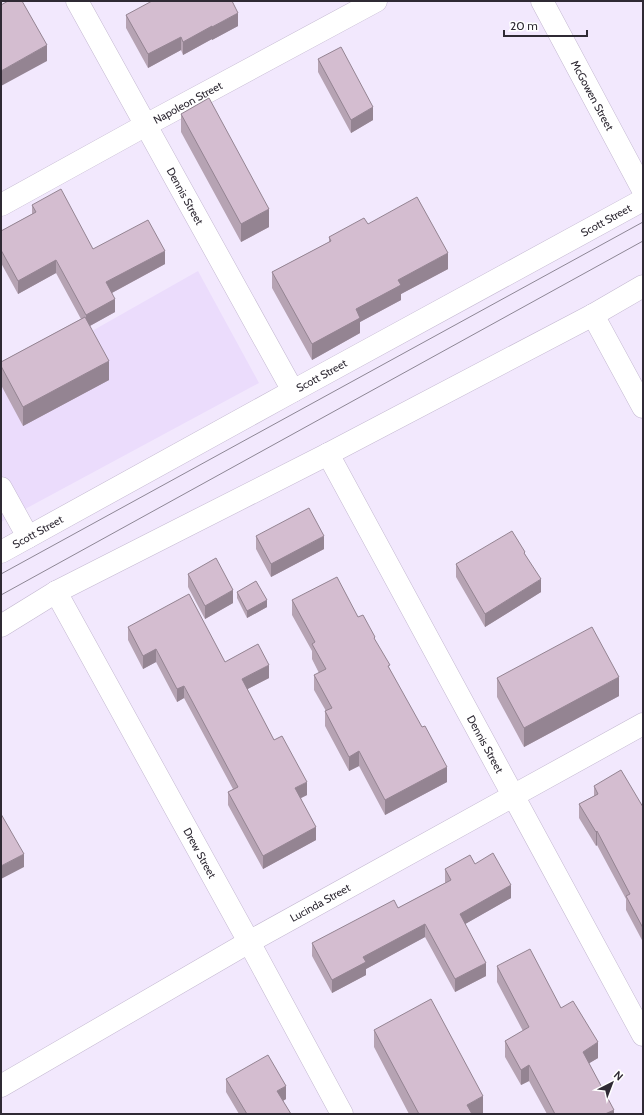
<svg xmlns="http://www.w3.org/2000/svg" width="644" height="1115" font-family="Cabin,sans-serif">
<rect width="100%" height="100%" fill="#f2e8fd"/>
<path fill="#ebdcfc" d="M 198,271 L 259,383 L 1,522 L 1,381 L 85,335 Z"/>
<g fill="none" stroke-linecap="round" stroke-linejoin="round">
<defs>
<g id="minor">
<path id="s1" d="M 77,1 L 293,391"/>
<path id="s2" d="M 1,205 L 146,125 L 376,1"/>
<path d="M 593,315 L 643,407"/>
<path id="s3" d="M 328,454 L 643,1035"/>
<path d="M 1,488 L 28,537"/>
<path id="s4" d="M 56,592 L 249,942 L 342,1114"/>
<path id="s5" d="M 1,1086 L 249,942 L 643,724"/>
</g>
<g id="tertiary">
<path id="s6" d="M 542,1 L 643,190"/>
</g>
<g id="secondary">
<path id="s7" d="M 1,552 L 293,391 L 643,200"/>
<path d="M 1,626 L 56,592 L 328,454 L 593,315 L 643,286"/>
</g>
</defs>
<use href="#minor" stroke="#c4b8d1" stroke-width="23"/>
<use href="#tertiary" stroke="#c4b8d1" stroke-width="23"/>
<use href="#secondary" stroke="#c4b8d1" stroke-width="23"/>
<use href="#minor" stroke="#fff" stroke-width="22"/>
<use href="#tertiary" stroke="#fff" stroke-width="22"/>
<use href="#secondary" stroke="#fff" stroke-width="22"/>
<path stroke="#8d8695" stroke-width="1" d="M 1,574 L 643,222
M 1,595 L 643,241"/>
</g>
<path fill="#b6a3b3" d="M 126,15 L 238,26 L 212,40 L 212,39 L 183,55 L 181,50 L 148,68 L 126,28 Z
M 318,59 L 373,120 L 351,133 L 318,72 Z
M 181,114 L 269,227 L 241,242 L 181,132 Z
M 32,205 L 93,249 L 165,264 L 112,293 L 115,312 L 90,326 L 109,380 L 23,426 L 1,385 L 1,362 L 81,319 L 56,273 L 18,294 L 1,263 L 1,231 L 32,214 Z
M 368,224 L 448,269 L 401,294 L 401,300 L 360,322 L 360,333 L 312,360 L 272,288 L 272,272 L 329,242 L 329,237 Z
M 256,536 L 324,549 L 271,577 L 256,549 Z
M 525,554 L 541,592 L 485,627 L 456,577 L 456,564 Z
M 188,574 L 233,603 L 205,619 L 188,587 Z
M 237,592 L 267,607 L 247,618 L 237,598 Z
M 292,600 L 358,617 L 375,640 L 447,782 L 385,815 L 359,766 L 349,771 L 325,726 L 325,711 L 326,711 L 314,690 L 314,675 L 319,673 L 312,659 L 312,651 L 292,615 Z
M 128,627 L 269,678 L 247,689 L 274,740 L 307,795 L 301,798 L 316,840 L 263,869 L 228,805 L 228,792 L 233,789 L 184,698 L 177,702 L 156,662 L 143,669 L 128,640 Z
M 497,678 L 619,696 L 524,747 L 497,697 Z
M 594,786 L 643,807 L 643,942 L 626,910 L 626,899 L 597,845 L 596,846 L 579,818 L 579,804 L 594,796 Z
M 475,864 L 511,898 L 465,924 L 486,976 L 455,992 L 425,937 L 366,969 L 366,975 L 332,993 L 312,956 L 312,943 L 398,908 L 445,883 L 445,869 Z
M 497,966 L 561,1008 L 598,1058 L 589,1063 L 614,1114 L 547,1114 L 529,1081 L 521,1085 L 505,1057 L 505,1041 L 523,1031 L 497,982 Z
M 374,1030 L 483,1114 L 409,1114 L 374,1047 Z
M 226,1079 L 286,1099 L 283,1101 L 291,1114 L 239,1114 L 226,1092 Z"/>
<path fill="#948492" d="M 238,13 L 238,26 L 212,40 L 212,27 Z
M 212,26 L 212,39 L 183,55 L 183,42 Z
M 181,37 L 181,50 L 148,68 L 148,54 Z
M 47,45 L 47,61 L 1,86 L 1,71 Z
M 373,107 L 373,120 L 351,133 L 351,120 Z
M 269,209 L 269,227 L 241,242 L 241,224 Z
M 165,251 L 165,264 L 106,296 L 106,282 Z
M 448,253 L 448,269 L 401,294 L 401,300 L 360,322 L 360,333 L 312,360 L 312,344 L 356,309 L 398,280 Z
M 56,260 L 56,273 L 18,294 L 18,281 Z
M 115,299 L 115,312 L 86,328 L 86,315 Z
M 109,361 L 109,380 L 23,426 L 23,407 Z
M 324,536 L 324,549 L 271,577 L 271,564 Z
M 541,579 L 541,592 L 485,627 L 485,614 Z
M 233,590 L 233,603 L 205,619 L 205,606 Z
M 267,600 L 267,607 L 247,618 L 247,611 Z
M 156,649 L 156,662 L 143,669 L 143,656 Z
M 269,665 L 269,678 L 242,692 L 242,679 Z
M 619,677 L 619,696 L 524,747 L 524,728 Z
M 184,686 L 184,698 L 177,702 L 177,689 Z
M 359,751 L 359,766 L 349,771 L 349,757 Z
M 447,767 L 447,782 L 385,815 L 385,800 Z
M 307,782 L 307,795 L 295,801 L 295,788 Z
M 316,827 L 316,840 L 263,869 L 263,856 Z
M 597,831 L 597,845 L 596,846 L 596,832 Z
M 24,854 L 24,867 L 1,879 L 1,866 Z
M 511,885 L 511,898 L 460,927 L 460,914 Z
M 425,924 L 425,937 L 366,969 L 366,975 L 332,993 L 332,980 L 363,957 Z
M 486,963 L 486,976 L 455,992 L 455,979 Z
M 598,1042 L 598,1058 L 583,1067 L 583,1052 Z
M 529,1065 L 529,1081 L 521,1085 L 521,1070 Z
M 286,1086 L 286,1099 L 277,1104 L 277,1091 Z
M 483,1096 L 483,1114 L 467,1114 L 467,1105 Z
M 614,1110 L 614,1114 L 605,1114 Z"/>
<path fill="#d4bdd0" stroke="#948492" d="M 8,1 L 22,1 L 47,45 L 1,71 L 1,5 Z
M 152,1 L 232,1 L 238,13 L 212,27 L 212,26 L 183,42 L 181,37 L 148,54 L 126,15 Z
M 341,47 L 373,107 L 351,120 L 318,59 Z
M 209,98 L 269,209 L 241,224 L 181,114 Z
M 61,189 L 93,249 L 148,220 L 165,251 L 106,282 L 115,299 L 86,315 L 56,260 L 18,281 L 1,250 L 1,231 L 36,212 L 32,205 Z
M 417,197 L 448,253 L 398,280 L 401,285 L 356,309 L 360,318 L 312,344 L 272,272 L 331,241 L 329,237 L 364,218 L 368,224 Z
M 85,317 L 109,361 L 23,407 L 1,366 L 1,362 Z
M 309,508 L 324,536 L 271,564 L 256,536 Z
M 512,531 L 525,552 L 524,553 L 541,579 L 485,614 L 456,564 Z
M 216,558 L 233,590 L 205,606 L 188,574 Z
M 337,577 L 358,617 L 363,615 L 375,637 L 374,638 L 390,665 L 388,666 L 422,727 L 425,726 L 447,767 L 385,800 L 359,751 L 349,757 L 325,711 L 332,708 L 314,675 L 326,669 L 312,644 L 315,642 L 292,600 Z
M 256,581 L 267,600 L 247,611 L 237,592 Z
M 189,594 L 225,662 L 258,644 L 269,665 L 242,679 L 274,740 L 282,736 L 307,782 L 295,788 L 316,827 L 263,856 L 228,792 L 238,787 L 184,686 L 177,689 L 156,649 L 143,656 L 128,627 Z
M 592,627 L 619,677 L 524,728 L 497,678 Z
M 621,770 L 643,807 L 643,928 L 626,896 L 630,894 L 597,831 L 596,832 L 579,804 L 598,794 L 594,786 Z
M 1,814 L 24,854 L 1,866 Z
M 493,853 L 511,885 L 460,914 L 486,963 L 455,979 L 425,924 L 363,957 L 366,962 L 332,980 L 312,943 L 394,900 L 398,908 L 451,880 L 445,869 L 470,855 L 475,864 Z
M 530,949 L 561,1008 L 573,1001 L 598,1042 L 583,1052 L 614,1110 L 605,1114 L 555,1114 L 529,1065 L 521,1070 L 505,1041 L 529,1027 L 497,966 Z
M 431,999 L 483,1096 L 467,1105 L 472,1114 L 419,1114 L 374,1030 Z
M 268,1055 L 286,1086 L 277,1091 L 291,1114 L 247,1114 L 226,1079 Z"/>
<g text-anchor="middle" stroke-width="3" stroke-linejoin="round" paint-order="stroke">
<g font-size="11" fill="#2f2a34" stroke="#fff">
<text dy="4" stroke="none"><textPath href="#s6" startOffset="107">McGowen Street</textPath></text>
<text dy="4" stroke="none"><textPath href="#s2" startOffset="213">Napoleon Street</textPath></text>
<text dy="4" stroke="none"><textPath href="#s1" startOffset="223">Dennis Street</textPath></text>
<text dy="4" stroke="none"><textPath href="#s7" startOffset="690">Scott Street</textPath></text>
<text dy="4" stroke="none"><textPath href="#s7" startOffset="366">Scott Street</textPath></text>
<text dy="4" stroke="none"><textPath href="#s7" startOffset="42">Scott Street</textPath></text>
<text dy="4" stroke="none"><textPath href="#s3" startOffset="330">Dennis Street</textPath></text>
<text dy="4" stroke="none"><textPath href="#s4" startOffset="298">Drew Street</textPath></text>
<text dy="4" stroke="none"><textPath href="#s5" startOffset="368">Lucinda Street</textPath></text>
</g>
</g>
<rect width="644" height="1115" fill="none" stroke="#2f2a34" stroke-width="4"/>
<g transform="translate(612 1083) rotate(42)" stroke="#ffffff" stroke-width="3" paint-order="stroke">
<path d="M0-3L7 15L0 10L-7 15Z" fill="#2f2a34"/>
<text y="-6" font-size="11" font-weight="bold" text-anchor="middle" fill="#2f2a34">N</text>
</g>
<path d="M504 30v6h83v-6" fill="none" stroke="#2f2a34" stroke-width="2"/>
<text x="510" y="30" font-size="12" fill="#2f2a34" stroke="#ffffff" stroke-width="3" paint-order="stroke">20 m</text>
</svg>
